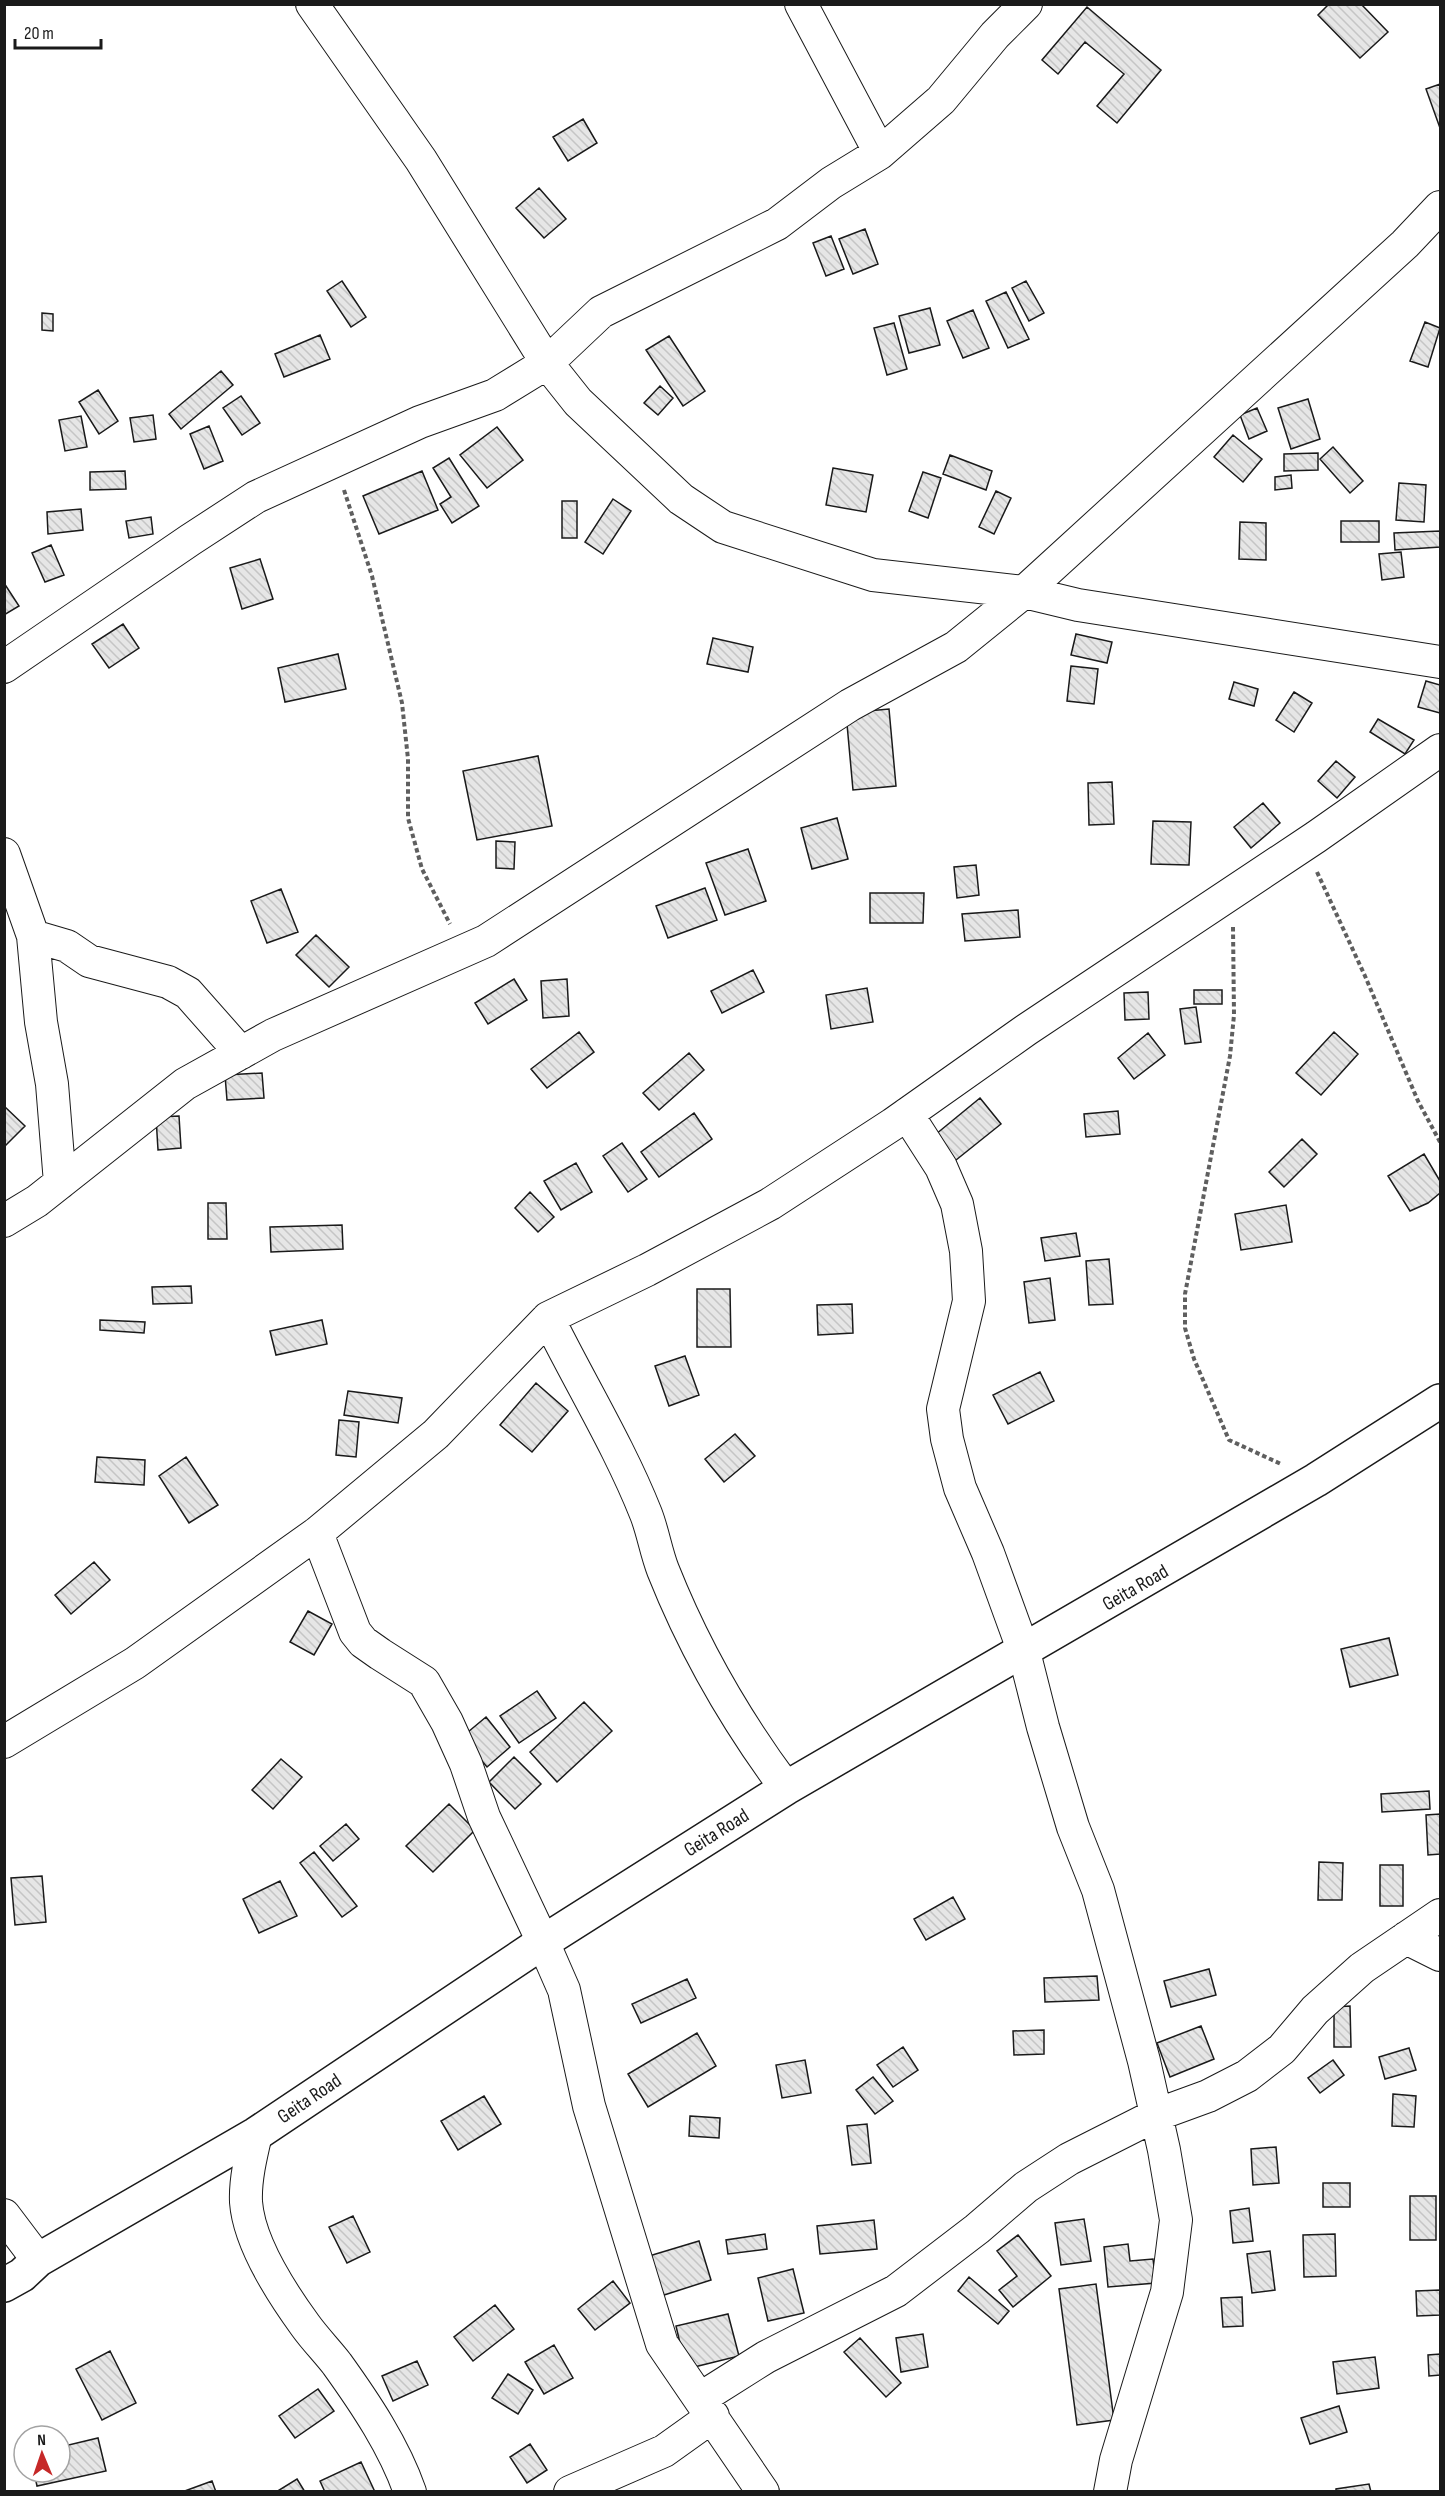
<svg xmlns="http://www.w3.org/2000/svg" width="1445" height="2496" font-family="'Sofia Sans Condensed',sans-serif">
<defs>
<pattern id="building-back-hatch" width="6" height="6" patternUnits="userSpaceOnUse" patternTransform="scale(1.5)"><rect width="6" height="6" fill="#e6e6e6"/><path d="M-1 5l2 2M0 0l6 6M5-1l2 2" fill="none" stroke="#c5c5c5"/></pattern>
</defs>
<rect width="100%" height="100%" fill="#fff"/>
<path fill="url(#building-back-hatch)" stroke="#1a1a1a" stroke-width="1.5" d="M 1329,4 L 1361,4 L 1388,32 L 1360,58 L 1318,15 Z
M 1087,7 L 1161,70 L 1117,123 L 1097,106 L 1124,74 L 1085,42 L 1058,74 L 1042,60 Z
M 1440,84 L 1440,128 L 1426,89 Z
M 583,119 L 597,143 L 568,161 L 553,137 Z
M 539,188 L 566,219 L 544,238 L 516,208 Z
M 865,229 L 878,264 L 853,274 L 839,239 Z
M 831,236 L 844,269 L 826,276 L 813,243 Z
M 342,281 L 366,317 L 351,327 L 327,291 Z
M 1026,281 L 1044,313 L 1029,321 L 1012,288 Z
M 1006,292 L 1029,339 L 1008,348 L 986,301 Z
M 930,308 L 940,345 L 909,353 L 899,316 Z
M 973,310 L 989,348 L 963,358 L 947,321 Z
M 42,313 L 53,314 L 53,331 L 42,330 Z
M 1425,322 L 1440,328 L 1428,367 L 1410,361 Z
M 894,323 L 907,369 L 887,375 L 874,328 Z
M 320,335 L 330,359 L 284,377 L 275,354 Z
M 669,336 L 705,391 L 683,406 L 646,350 Z
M 221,371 L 233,385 L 181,429 L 169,414 Z
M 660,386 L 673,398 L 658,415 L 644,403 Z
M 98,390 L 118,421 L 99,434 L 79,402 Z
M 241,396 L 260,423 L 242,435 L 223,408 Z
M 1308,399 L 1320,439 L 1291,449 L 1278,408 Z
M 1257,408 L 1267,431 L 1249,439 L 1240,415 Z
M 153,415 L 156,439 L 134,442 L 130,418 Z
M 81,416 L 87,447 L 65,451 L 59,420 Z
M 209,426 L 223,461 L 204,469 L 190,434 Z
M 497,427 L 523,460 L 487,488 L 460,455 Z
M 1233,435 L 1262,459 L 1243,482 L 1214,457 Z
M 1333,447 L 1363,481 L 1350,493 L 1320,459 Z
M 1318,453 L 1318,470 L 1284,471 L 1284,454 Z
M 950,455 L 992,471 L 986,490 L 943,474 Z
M 449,458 L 479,506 L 452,523 L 440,504 L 451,497 L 433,468 Z
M 833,468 L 873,475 L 866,512 L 826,505 Z
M 125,471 L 126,489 L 90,490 L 90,472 Z
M 422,471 L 438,510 L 379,534 L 363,496 Z
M 923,472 L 941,478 L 928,518 L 909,511 Z
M 1291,475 L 1292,488 L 1275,490 L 1275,477 Z
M 1399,483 L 1426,485 L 1424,522 L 1396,520 Z
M 996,491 L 1011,498 L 994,534 L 979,527 Z
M 613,499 L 631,511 L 603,554 L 585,542 Z
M 562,501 L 577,501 L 577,538 L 562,538 Z
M 81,509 L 83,530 L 48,534 L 47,512 Z
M 151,517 L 153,534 L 129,538 L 126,521 Z
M 1341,521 L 1379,521 L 1379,542 L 1341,542 Z
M 1240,522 L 1266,523 L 1266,560 L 1239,559 Z
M 1440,531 L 1440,547 L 1395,550 L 1394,533 Z
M 51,545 L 64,575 L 45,582 L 32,553 Z
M 1401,552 L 1404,577 L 1382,580 L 1379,554 Z
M 260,559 L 273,599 L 242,609 L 230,568 Z
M 4,583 L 19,606 L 4,615 Z
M 123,624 L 139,648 L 109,668 L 92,644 Z
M 1076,634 L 1112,642 L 1107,663 L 1071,655 Z
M 713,638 L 753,647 L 748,672 L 707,664 Z
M 338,654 L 346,689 L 285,702 L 278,668 Z
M 1071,666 L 1098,669 L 1094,704 L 1067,701 Z
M 1426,681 L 1440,685 L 1440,713 L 1418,707 Z
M 1234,682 L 1258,689 L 1254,706 L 1229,699 Z
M 1294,692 L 1312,703 L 1294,732 L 1276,720 Z
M 889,709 L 896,786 L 853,790 L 846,713 Z
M 1378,719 L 1414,740 L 1405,754 L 1370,732 Z
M 538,756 L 552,826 L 477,840 L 463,771 Z
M 1336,761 L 1355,777 L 1337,798 L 1318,781 Z
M 1112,782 L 1114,824 L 1089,825 L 1088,783 Z
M 1263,803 L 1280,823 L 1251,848 L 1234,827 Z
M 837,818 L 848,859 L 812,869 L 801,828 Z
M 1153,821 L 1191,822 L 1189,865 L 1151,864 Z
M 496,841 L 515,842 L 514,869 L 496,868 Z
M 748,849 L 766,901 L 725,915 L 706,863 Z
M 976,865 L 979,895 L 957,898 L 954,867 Z
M 705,888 L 717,920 L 668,938 L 656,906 Z
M 281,889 L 298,932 L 267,943 L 251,901 Z
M 870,893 L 924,893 L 923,923 L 870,923 Z
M 1018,910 L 1020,937 L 965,941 L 962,914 Z
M 316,935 L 349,967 L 329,987 L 296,955 Z
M 753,970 L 764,992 L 722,1013 L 711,991 Z
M 514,979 L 527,1000 L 488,1024 L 475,1003 Z
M 567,979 L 569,1016 L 543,1018 L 541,981 Z
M 867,988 L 873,1022 L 831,1029 L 826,995 Z
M 1194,990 L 1222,990 L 1222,1004 L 1194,1004 Z
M 1148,992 L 1149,1019 L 1125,1020 L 1124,993 Z
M 1196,1007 L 1201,1042 L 1185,1044 L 1180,1009 Z
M 579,1032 L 594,1052 L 547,1088 L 531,1069 Z
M 1334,1032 L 1358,1054 L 1321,1095 L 1296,1073 Z
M 1148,1033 L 1165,1055 L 1134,1079 L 1118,1058 Z
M 689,1053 L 704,1070 L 659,1110 L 643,1093 Z
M 262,1073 L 264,1098 L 227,1100 L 225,1075 Z
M 980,1098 L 1001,1124 L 951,1164 L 930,1139 Z
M 4,1106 L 25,1126 L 4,1147 Z
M 1118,1111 L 1120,1134 L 1086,1137 L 1084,1114 Z
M 694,1113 L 712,1139 L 659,1177 L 641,1152 Z
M 179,1116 L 181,1148 L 158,1150 L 156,1117 Z
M 1302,1139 L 1317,1154 L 1284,1187 L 1269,1172 Z
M 622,1143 L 647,1179 L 628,1192 L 603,1156 Z
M 1424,1154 L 1440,1181 L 1440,1193 L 1428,1203 L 1410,1211 L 1388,1176 Z
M 576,1163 L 592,1192 L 561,1210 L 544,1181 Z
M 530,1192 L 554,1217 L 538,1232 L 515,1208 Z
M 208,1203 L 226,1203 L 227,1239 L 208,1239 Z
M 1286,1205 L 1292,1242 L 1241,1250 L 1235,1214 Z
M 342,1225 L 343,1249 L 271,1252 L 270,1227 Z
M 1076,1233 L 1080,1256 L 1045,1261 L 1041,1238 Z
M 1109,1259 L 1113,1304 L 1089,1305 L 1086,1261 Z
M 1050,1278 L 1055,1320 L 1029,1323 L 1024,1282 Z
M 191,1286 L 192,1303 L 153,1304 L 152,1287 Z
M 697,1289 L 730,1289 L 731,1347 L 697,1347 Z
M 852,1304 L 853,1333 L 818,1335 L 817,1305 Z
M 100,1320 L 145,1322 L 144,1333 L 100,1330 Z
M 322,1320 L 327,1344 L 276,1355 L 270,1331 Z
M 685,1356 L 699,1395 L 669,1406 L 655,1366 Z
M 1040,1372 L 1054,1401 L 1008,1424 L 993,1395 Z
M 536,1383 L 568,1411 L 532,1452 L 500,1425 Z
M 348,1391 L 402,1398 L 398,1423 L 344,1415 Z
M 339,1420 L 359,1422 L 356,1457 L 336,1455 Z
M 735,1434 L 755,1456 L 724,1482 L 705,1459 Z
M 97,1457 L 145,1460 L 144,1485 L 95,1482 Z
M 186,1457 L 218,1505 L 189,1523 L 159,1476 Z
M 94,1562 L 110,1580 L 71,1614 L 55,1595 Z
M 308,1611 L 332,1624 L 314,1655 L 290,1642 Z
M 1389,1638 L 1398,1675 L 1350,1687 L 1341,1649 Z
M 537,1691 L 556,1718 L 519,1743 L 500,1716 Z
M 584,1702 L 612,1731 L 557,1782 L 530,1752 Z
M 486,1717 L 510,1747 L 487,1767 L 462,1737 Z
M 514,1757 L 541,1784 L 515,1809 L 489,1782 Z
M 281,1759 L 302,1777 L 273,1809 L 252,1790 Z
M 1429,1791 L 1430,1809 L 1382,1812 L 1381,1794 Z
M 449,1804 L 475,1830 L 433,1872 L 406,1846 Z
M 1440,1814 L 1440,1854 L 1428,1855 L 1426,1815 Z
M 346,1824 L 359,1839 L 333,1861 L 320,1846 Z
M 314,1852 L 357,1906 L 342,1917 L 300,1863 Z
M 1319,1862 L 1343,1863 L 1342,1900 L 1318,1900 Z
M 1380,1865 L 1403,1865 L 1403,1906 L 1380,1906 Z
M 42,1876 L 46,1922 L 15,1925 L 11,1878 Z
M 280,1881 L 297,1916 L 259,1933 L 243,1899 Z
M 953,1897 L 965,1919 L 926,1940 L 914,1919 Z
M 1209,1969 L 1216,1995 L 1171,2007 L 1164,1981 Z
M 1097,1976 L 1099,2000 L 1045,2002 L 1044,1978 Z
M 687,1979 L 696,1998 L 641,2023 L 632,2004 Z
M 1350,2006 L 1351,2047 L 1334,2047 L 1334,2007 Z
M 1201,2026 L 1214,2059 L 1170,2077 L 1157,2043 Z
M 1044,2030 L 1044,2054 L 1014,2055 L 1013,2031 Z
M 697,2033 L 716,2066 L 648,2107 L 628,2074 Z
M 903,2047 L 918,2070 L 893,2087 L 877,2065 Z
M 1409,2048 L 1416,2070 L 1385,2079 L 1379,2057 Z
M 805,2060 L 811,2093 L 782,2098 L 776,2065 Z
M 1333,2060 L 1344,2075 L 1320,2093 L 1308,2078 Z
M 873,2077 L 893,2101 L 875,2114 L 856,2090 Z
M 1393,2094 L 1416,2096 L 1414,2127 L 1392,2126 Z
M 484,2096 L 501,2124 L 458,2150 L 441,2121 Z
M 690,2116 L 720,2118 L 719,2138 L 689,2136 Z
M 867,2124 L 871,2163 L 852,2165 L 847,2126 Z
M 1276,2147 L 1279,2183 L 1253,2185 L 1251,2149 Z
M 1323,2183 L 1350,2183 L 1350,2207 L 1323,2207 Z
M 1410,2196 L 1436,2196 L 1436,2240 L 1410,2240 Z
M 1249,2208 L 1253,2241 L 1233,2243 L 1230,2211 Z
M 353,2216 L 370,2252 L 347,2263 L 329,2227 Z
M 1084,2219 L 1091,2261 L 1061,2265 L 1055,2223 Z
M 874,2220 L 877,2249 L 820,2254 L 817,2226 Z
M 765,2234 L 767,2249 L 728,2254 L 726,2240 Z
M 1335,2234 L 1336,2276 L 1304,2277 L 1303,2235 Z
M 1018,2235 L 1051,2276 L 1013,2307 L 999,2290 L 1017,2276 L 997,2251 Z
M 699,2241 L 711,2280 L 661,2296 L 649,2256 Z
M 1128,2244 L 1130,2261 L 1153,2259 L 1156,2283 L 1108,2287 L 1104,2247 Z
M 1270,2251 L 1275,2290 L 1252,2293 L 1247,2254 Z
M 793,2269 L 804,2313 L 768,2321 L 758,2278 Z
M 969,2277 L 1009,2311 L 998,2324 L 958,2291 Z
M 613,2281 L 630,2303 L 595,2330 L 578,2309 Z
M 1096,2284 L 1114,2420 L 1077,2425 L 1059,2289 Z
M 1440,2290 L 1440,2315 L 1417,2316 L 1416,2291 Z
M 1242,2297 L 1243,2326 L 1223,2327 L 1221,2298 Z
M 495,2305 L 514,2329 L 473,2361 L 454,2337 Z
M 728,2314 L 739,2356 L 686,2369 L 676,2326 Z
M 923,2334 L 928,2367 L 901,2372 L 896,2338 Z
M 860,2338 L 901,2383 L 886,2397 L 844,2352 Z
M 554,2345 L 573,2378 L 544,2394 L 525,2362 Z
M 110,2351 L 136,2403 L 102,2420 L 76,2369 Z
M 1440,2354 L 1440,2375 L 1429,2376 L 1428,2355 Z
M 1375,2357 L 1379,2388 L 1337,2394 L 1333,2362 Z
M 417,2361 L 428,2385 L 393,2401 L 382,2376 Z
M 508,2374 L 533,2390 L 518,2414 L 492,2398 Z
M 318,2389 L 334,2411 L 295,2438 L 279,2416 Z
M 1339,2406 L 1347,2432 L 1310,2444 L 1301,2418 Z
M 98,2438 L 106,2471 L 37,2486 L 34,2472 L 60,2472 L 60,2447 Z
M 530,2444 L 547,2470 L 527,2483 L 510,2457 Z
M 361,2462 L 375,2492 L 325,2492 L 320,2481 Z
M 297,2479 L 305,2492 L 276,2492 Z
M 212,2481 L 216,2492 L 182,2492 Z
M 1369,2484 L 1371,2492 L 1336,2492 L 1336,2489 Z"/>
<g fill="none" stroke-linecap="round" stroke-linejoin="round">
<defs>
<path id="minor" d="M 312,4 L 421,160 L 547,363 L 578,402 L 681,499 L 723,527 L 873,575 L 1024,592 L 1078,605 L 1440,662
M 801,4 L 880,153
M 4,667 L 190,540 L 256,497 L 420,422 L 495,395 L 547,363 L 601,312 L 777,224 L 831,183 L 880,153 L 941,100 L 995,35 L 1026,4
M 4,854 L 33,936 L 41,1022 L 52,1084 L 60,1183
M 33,936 L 67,946 L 89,961 L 168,982 L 188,993 L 241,1053
M 907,1114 L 941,1167 L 957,1204 L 966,1251 L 969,1301 L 943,1409 L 947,1439 L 960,1488 L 988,1553 L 1024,1652 L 1043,1727 L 1073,1827 L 1098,1890 L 1144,2061 L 1164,2150 L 1176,2220 L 1167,2292 L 1116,2460 L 1110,2492
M 4,1221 L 37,1201 L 185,1084 L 273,1035 L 486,941 L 850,705 L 956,647 L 1024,592 L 1405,244 L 1440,207
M 548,1318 C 580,1383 619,1446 646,1514 C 653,1532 656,1552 663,1570 C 694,1648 736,1721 786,1788
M 317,1533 L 355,1632 L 363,1642 L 380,1654 L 424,1682 L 447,1722 L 466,1764 L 484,1817 L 543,1942 L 564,1990 L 589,2106 L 662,2344 L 763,2492
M 4,1742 L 135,1663 L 317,1533 L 436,1434 L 548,1318 L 647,1270 L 770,1204 L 893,1124 L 1026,1030 L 1316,837 L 1440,750
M 1406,1938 L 1440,1955
M 256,2134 C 251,2155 245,2180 246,2202 C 249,2243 281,2292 305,2325 C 315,2339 327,2351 337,2364 C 365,2403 394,2446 410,2492
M 4,2215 L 38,2260
M 701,2398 L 766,2357 L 896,2291 L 977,2229 L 1026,2187 L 1069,2159 L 1156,2115 L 1208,2096 L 1247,2076 L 1282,2049 L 1315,2010 L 1362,1968 L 1440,1915
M 570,2492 L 664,2451 L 713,2416"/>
<path id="highway" d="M 4,2285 L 22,2275 L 38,2260 L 256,2134 L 543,1942 L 786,1788 L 1316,1480 L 1440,1401"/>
</defs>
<use href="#minor" stroke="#1a1a1a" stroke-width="34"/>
<use href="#highway" stroke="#1a1a1a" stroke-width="36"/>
<path stroke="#5f5f5f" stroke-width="4" stroke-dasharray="4.5 3" stroke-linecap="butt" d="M 344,490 L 372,576 L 402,703 L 408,759 L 408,818 L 422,869 L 450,924
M 1317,872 L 1365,976 L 1418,1101 L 1440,1142
M 1233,927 L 1234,1015 L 1230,1056 L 1185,1294 L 1185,1328 L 1194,1359 L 1229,1440 L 1281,1464"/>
<use href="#minor" stroke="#fff" stroke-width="32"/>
<use href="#highway" stroke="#fff" stroke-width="33"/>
</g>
<g text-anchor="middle" stroke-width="4.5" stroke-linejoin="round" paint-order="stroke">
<g font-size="20" fill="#1a1a1a" stroke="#fff">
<text transform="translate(1135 1587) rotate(-30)" y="7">Geita Road</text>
<text transform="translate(716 1832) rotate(-32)" y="7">Geita Road</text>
<text transform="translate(309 2098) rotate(-34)" y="7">Geita Road</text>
</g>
</g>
<rect width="1445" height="2496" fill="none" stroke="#1a1a1a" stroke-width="12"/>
<g transform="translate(42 2454) rotate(358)"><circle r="28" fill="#ffffff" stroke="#a3a3a3" stroke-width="1.5"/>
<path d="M0-4.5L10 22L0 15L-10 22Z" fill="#c62828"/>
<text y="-9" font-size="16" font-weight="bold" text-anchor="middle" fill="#1a1a1a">N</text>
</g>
<path d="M15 39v9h86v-9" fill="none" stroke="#1a1a1a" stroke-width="3"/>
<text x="24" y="39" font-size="18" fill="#1a1a1a" stroke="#ffffff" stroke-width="4.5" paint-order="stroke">20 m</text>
</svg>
